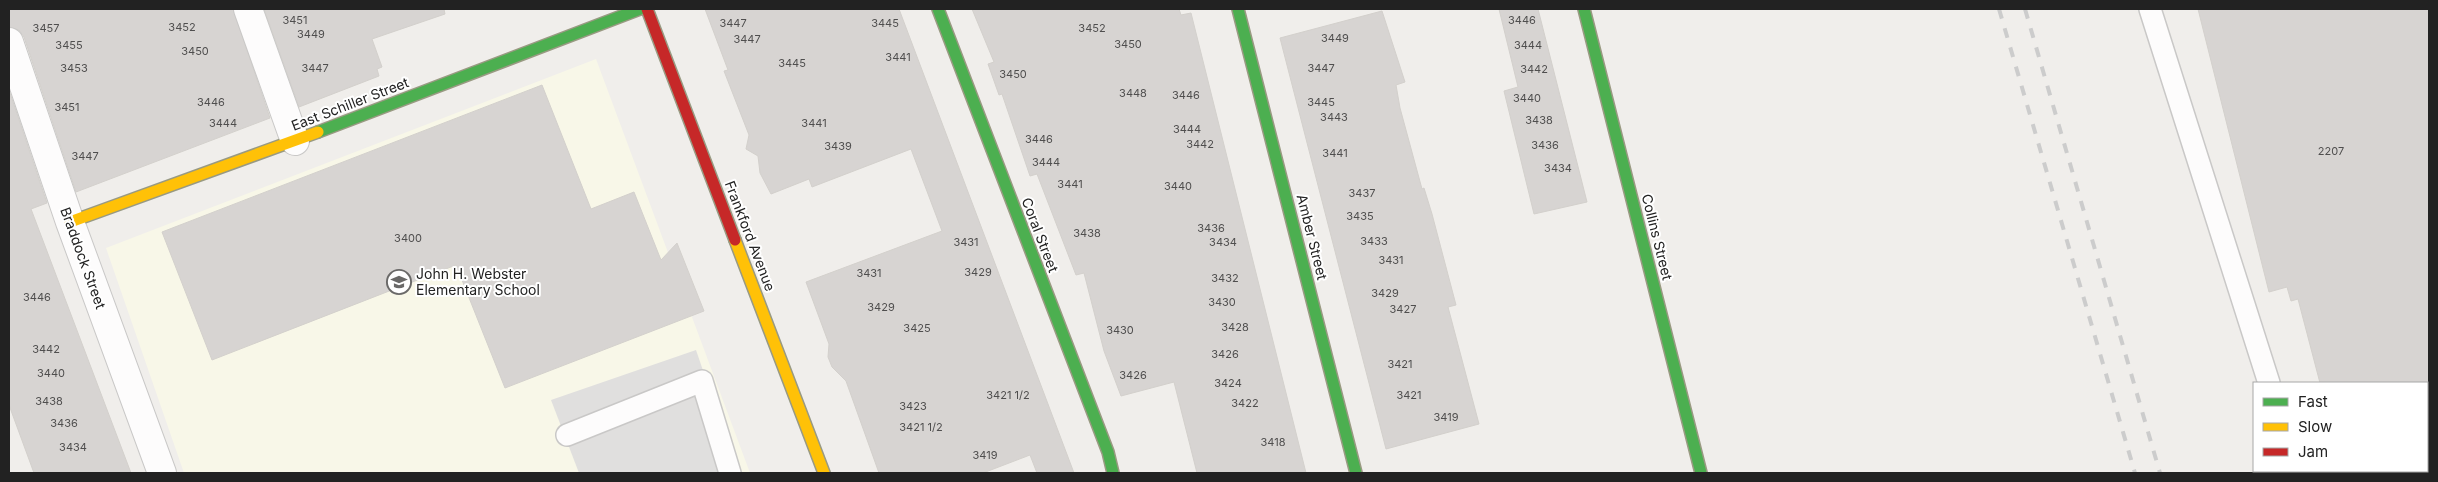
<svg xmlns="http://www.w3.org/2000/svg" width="2438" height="482" font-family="Inter,sans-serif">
<rect width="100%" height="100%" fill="#f0eeeb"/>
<path fill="#f8f7e8" d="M 596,59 L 750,473 L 184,473 L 106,248 Z"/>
<path fill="#e0dfde" d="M 696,350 L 738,473 L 579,473 L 551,400 Z"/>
<path fill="#d7d4d2" stroke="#d3d0cc" d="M 9,9 L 233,9 L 270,118 L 76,192 L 24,37 L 19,30 L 9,27 Z
M 264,9 L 444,9 L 445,14 L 372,39 L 382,67 L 377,69 L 379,76 L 299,107 Z
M 705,9 L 899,9 L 1074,473 L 1037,473 L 1030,455 L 983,473 L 879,473 L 846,381 L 832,367 L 828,357 L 829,344 L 806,282 L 942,231 L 911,149 L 812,187 L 809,179 L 771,194 L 760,173 L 758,156 L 746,149 L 749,135 L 724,71 L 728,70 Z
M 972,9 L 1179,9 L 1181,15 L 1191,13 L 1306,473 L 1197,473 L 1174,382 L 1121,396 L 1104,351 L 1084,273 L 1076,275 L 1037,174 L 1030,176 L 1002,94 L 999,95 L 988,64 L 994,62 Z
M 1499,9 L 1538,9 L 1587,202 L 1534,214 L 1504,91 L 1518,87 Z
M 2198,9 L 2429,9 L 2429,383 L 2320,383 L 2298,299 L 2291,301 L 2287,287 L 2269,292 Z
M 1382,11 L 1405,82 L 1396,85 L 1400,108 L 1422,189 L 1424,188 L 1432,214 L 1456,305 L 1448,307 L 1479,424 L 1386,449 L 1280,38 Z
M 542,85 L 591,209 L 634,192 L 661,260 L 677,243 L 704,311 L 505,388 L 456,265 L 212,360 L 162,232 Z
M 9,90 L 47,203 L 31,209 L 131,473 L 34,473 L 9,405 Z"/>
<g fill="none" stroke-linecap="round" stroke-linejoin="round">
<defs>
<path id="lane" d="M 2150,9 L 2269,383
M 567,435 L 702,381 L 730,473
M 2296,471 L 2297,473"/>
<path id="street" d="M 248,9 L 295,141
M 9,42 L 70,222 L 162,473
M 2427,464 L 2429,463
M 2388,473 L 2398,471"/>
<path id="fast" d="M 938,9 L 1108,452 L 1113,473
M 1238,9 L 1356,473
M 1584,9 L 1701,473
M 318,132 L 640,9"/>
<path id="slow" d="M 70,222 L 318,132
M 735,240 L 824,473"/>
<path id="jam" d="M 647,9 L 735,240"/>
</defs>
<use href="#lane" stroke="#c9c8c7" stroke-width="24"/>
<use href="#street" stroke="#c9c8c7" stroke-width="30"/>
<use href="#fast" stroke="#999a82" stroke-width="14"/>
<use href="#slow" stroke="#999a82" stroke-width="14"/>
<use href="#jam" stroke="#999a82" stroke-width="14"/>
<use href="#lane" stroke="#fdfcfc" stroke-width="21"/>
<use href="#street" stroke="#fdfcfc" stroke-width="28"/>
<use href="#fast" stroke="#4caf50" stroke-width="11"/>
<use href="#slow" stroke="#ffc107" stroke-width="11"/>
<use href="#jam" stroke="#c62828" stroke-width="11"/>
<path stroke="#ccc" stroke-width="4" stroke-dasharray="10 10" stroke-linecap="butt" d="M 1999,9 L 2135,473
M 2025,9 L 2160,473"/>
</g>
<defs>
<symbol id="school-ring" viewBox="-11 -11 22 22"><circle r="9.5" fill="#fff" stroke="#6a6968" stroke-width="1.5"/><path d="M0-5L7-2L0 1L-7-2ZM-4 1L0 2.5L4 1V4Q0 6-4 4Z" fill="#6a6968"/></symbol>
</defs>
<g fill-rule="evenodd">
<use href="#school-ring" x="385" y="268" width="28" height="28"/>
</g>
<g text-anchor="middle" stroke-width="4" stroke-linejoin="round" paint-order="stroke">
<g font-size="11" fill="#4f4e4e">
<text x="295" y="24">3451</text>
<text x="1522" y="24">3446</text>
<text x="733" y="27">3447</text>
<text x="885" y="27">3445</text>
<text x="182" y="31">3452</text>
<text x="46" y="32">3457</text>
<text x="1092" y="32">3452</text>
<text x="311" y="38">3449</text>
<text x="1335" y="42">3449</text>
<text x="747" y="43">3447</text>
<text x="1128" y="48">3450</text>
<text x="69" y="49">3455</text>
<text x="1528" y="49">3444</text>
<text x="195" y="55">3450</text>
<text x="898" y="61">3441</text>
<text x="792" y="67">3445</text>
<text x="74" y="72">3453</text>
<text x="315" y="72">3447</text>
<text x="1321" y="72">3447</text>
<text x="1534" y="73">3442</text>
<text x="1013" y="78">3450</text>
<text x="1133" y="97">3448</text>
<text x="1186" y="99">3446</text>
<text x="1527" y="102">3440</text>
<text x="211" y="106">3446</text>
<text x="1321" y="106">3445</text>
<text x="67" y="111">3451</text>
<text x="1334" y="121">3443</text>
<text x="1539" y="124">3438</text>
<text x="223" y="127">3444</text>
<text x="814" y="127">3441</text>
<text x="1187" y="133">3444</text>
<text x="1039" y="143">3446</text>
<text x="1200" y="148">3442</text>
<text x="1545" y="149">3436</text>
<text x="838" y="150">3439</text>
<text x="2331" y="155">2207</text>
<text x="1335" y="157">3441</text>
<text x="85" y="160">3447</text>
<text x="1046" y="166">3444</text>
<text x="1558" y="172">3434</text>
<text x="1070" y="188">3441</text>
<text x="1178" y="190">3440</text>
<text x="1362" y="197">3437</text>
<text x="1360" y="220">3435</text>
<text x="1211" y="232">3436</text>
<text x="1087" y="237">3438</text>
<text x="408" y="242">3400</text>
<text x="1374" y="245">3433</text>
<text x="966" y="246">3431</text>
<text x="1223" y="246">3434</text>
<text x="1391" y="264">3431</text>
<text x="978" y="276">3429</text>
<text x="869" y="277">3431</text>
<text x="1225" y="282">3432</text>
<text x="1385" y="297">3429</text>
<text x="37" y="301">3446</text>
<text x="1222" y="306">3430</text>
<text x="881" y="311">3429</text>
<text x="1403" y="313">3427</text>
<text x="1235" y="331">3428</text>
<text x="917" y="332">3425</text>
<text x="1120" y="334">3430</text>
<text x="46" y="353">3442</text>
<text x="1225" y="358">3426</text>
<text x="1400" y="368">3421</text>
<text x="51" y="377">3440</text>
<text x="1133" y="379">3426</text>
<text x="1228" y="387">3424</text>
<text x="1008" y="399">3421 1/2</text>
<text x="1409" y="399">3421</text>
<text x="49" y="405">3438</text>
<text x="1245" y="407">3422</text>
<text x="913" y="410">3423</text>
<text x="1446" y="421">3419</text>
<text x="64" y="427">3436</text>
<text x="921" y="431">3421 1/2</text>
<text x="1273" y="446">3418</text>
<text x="73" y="451">3434</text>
<text x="985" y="459">3419</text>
</g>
<g font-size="14" fill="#222" stroke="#fff">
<text transform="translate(350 104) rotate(-21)" y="5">East Schiller Street</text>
<text transform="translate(1040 235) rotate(69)" y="5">Coral Street</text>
<text transform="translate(750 236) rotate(69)" y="5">Frankford Avenue</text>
<text transform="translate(1312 237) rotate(76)" y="5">Amber Street</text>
<text transform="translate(1657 237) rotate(76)" y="5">Collins Street</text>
<text transform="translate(83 258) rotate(70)" y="5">Braddock Street</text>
</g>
<g font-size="14" fill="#222" stroke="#fff" text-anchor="start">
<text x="416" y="279">John H. Webster<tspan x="416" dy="16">Elementary School</tspan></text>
</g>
</g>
<rect width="2438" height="482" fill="none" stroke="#222222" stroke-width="20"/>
<rect x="2253" y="382" width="175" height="90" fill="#ffffff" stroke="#a7a7a7"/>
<rect x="2263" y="398" width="25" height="8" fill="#4caf50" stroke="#a7a7a7"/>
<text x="2298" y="407" font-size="15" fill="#222222">Fast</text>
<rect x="2263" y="423" width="25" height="8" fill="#ffc107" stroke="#a7a7a7"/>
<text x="2298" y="432" font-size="15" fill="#222222">Slow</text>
<rect x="2263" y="448" width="25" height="8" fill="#c62828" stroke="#a7a7a7"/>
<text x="2298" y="457" font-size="15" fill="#222222">Jam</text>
</svg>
